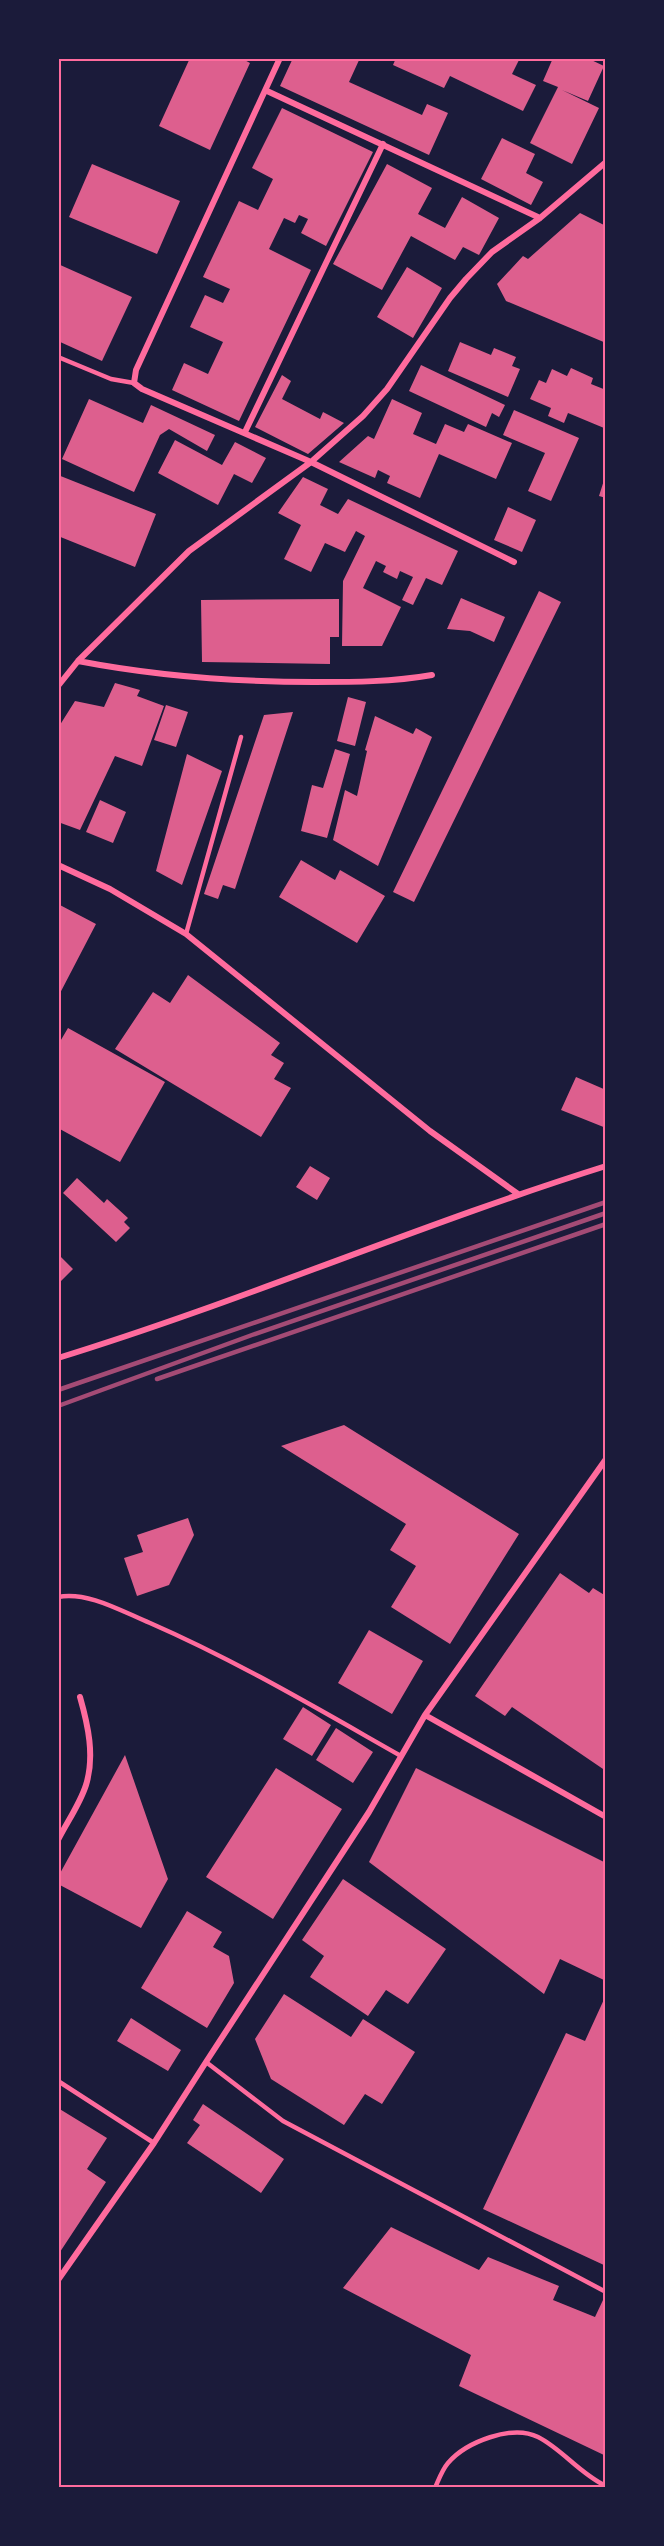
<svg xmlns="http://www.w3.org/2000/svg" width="664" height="2546" font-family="'Noto Sans',sans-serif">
<rect width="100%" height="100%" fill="#1b1b3a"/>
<path fill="#dd5f8e" d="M 190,58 L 241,58 L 250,63 L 210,150 L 159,126 Z
M 293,58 L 360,58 L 349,82 L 422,115 L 427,104 L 448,113 L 429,155 L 280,86 Z
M 396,58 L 520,58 L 512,74 L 536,85 L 523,111 L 450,76 L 444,88 L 393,65 Z
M 553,58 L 587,58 L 604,66 L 588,101 L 562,90 L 599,108 L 572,164 L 530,143 L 558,87 L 543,81 Z
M 282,108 L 373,152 L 326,246 L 301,233 L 308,219 L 299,215 L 295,223 L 284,218 L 269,249 L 311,270 L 239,421 L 172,390 L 184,363 L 208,374 L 223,342 L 190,327 L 205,295 L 223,303 L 230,289 L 203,277 L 239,201 L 258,210 L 273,179 L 252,168 Z
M 502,138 L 535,154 L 526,173 L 543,182 L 531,205 L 481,179 Z
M 92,164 L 180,201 L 157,254 L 69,217 Z
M 387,164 L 432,188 L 418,214 L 445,228 L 462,197 L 499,218 L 479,255 L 463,247 L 455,260 L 411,236 L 382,290 L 333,264 Z
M 580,213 L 606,226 L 606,343 L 506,301 L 497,284 L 523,256 L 528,259 Z
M 58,264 L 132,297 L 102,361 L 58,341 Z
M 407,267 L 442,288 L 413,338 L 377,317 Z
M 460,342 L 491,355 L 494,348 L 516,357 L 512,366 L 520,369 L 508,397 L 448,371 Z
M 421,365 L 505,405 L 499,417 L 492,413 L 486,427 L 409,391 Z
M 571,368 L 593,378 L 591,384 L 606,390 L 604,428 L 568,413 L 564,423 L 548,416 L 551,408 L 530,399 L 539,380 L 546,383 L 552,369 L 567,376 Z
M 282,375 L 291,381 L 282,399 L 320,419 L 323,412 L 344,423 L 308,454 L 255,427 Z
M 89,399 L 143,423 L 151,405 L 215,435 L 207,451 L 169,429 L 160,435 L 134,492 L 62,459 Z
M 392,399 L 422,413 L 413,434 L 436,444 L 445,424 L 464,432 L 468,424 L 512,443 L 496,479 L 439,454 L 420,498 L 387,483 L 390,476 L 378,470 L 375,478 L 339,462 L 368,436 L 374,439 Z
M 514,410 L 579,438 L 551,501 L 528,491 L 545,453 L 503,435 Z
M 175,440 L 222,465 L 235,442 L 266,458 L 252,483 L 234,474 L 218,505 L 158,473 Z
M 58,475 L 156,514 L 135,567 L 58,536 Z
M 303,477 L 328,489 L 320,505 L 338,514 L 348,499 L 458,551 L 442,585 L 426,578 L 413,605 L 402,600 L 413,577 L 400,571 L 397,579 L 383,572 L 386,566 L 376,561 L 363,588 L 401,607 L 382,646 L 342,646 L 343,581 L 365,536 L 356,531 L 345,552 L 325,543 L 311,572 L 284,559 L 301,525 L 278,513 Z
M 605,477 L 606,477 L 606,498 L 599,496 Z
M 508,507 L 536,520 L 522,552 L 494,540 Z
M 539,591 L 561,602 L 414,902 L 393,892 Z
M 461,598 L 505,617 L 494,642 L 470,631 L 447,629 Z
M 339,599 L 339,637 L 330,637 L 330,664 L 202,662 L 201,600 Z
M 115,683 L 140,690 L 137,696 L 164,706 L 142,766 L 115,756 L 80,830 L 58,822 L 58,728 L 75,701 L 104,707 Z
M 348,697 L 366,702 L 355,746 L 337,741 Z
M 166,705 L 188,712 L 176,747 L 154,740 Z
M 293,712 L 235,889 L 223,885 L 218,899 L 204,894 L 264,715 Z
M 375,716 L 413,734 L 416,728 L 432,737 L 378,866 L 333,840 L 345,790 L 357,796 L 367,751 L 365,750 Z
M 335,749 L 350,754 L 327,838 L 301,831 L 312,785 L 323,788 Z
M 187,754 L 222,771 L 182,885 L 156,871 Z
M 100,800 L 126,812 L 113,843 L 86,832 Z
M 301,860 L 335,880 L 340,870 L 385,896 L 357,943 L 279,897 Z
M 58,904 L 96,924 L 58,997 Z
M 188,975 L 280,1043 L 271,1055 L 284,1063 L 274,1079 L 291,1088 L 261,1137 L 115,1049 L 153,992 L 170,1003 Z
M 68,1028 L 165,1082 L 120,1162 L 58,1128 L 58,1045 Z
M 576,1077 L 606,1090 L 606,1128 L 561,1110 Z
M 310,1166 L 330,1178 L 317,1200 L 296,1187 Z
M 77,1178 L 104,1203 L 107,1199 L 128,1218 L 124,1222 L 130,1228 L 116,1242 L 63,1193 Z
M 58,1254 L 73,1269 L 61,1281 L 58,1278 Z
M 344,1425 L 519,1534 L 450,1644 L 391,1607 L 416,1566 L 390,1550 L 406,1524 L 281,1446 Z
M 188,1518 L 194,1535 L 169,1585 L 137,1596 L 124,1558 L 143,1552 L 137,1535 Z
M 560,1573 L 589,1593 L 593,1588 L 606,1596 L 606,1771 L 512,1707 L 505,1716 L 475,1696 Z
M 369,1630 L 423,1661 L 392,1714 L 338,1683 Z
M 303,1707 L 331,1725 L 312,1756 L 283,1739 Z
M 336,1728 L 373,1752 L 353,1783 L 316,1760 Z
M 125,1755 L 168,1879 L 141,1928 L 58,1884 L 58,1877 Z
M 276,1768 L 342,1809 L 273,1919 L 206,1877 Z
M 416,1768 L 606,1863 L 606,1981 L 560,1959 L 544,1994 L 369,1862 Z
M 343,1879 L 446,1949 L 408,2004 L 386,1990 L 368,2016 L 310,1977 L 324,1956 L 302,1940 Z
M 187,1911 L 222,1932 L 213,1947 L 229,1956 L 234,1983 L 207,2028 L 141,1988 Z
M 284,1994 L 351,2037 L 363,2019 L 415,2052 L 382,2104 L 365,2094 L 344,2125 L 271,2079 L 255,2039 Z
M 606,1995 L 606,2266 L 483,2209 L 566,2033 L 585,2041 Z
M 131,2018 L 181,2050 L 168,2071 L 117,2041 Z
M 203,2104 L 284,2159 L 261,2193 L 187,2143 L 200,2125 L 193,2120 Z
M 58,2108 L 107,2138 L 87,2169 L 106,2182 L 58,2255 Z
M 391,2227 L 479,2270 L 488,2257 L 559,2286 L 553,2300 L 595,2317 L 603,2300 L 606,2301 L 606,2456 L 459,2386 L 471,2355 L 343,2288 Z"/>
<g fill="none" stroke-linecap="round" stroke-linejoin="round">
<path stroke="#ff6b9d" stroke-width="4.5" d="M 58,357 L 111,379 L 134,383
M 186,934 L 241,737
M 58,1597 C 88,1591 123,1612 150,1623 C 237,1661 318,1709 401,1756
M 206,2062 L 283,2121 L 606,2292
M 58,2081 L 154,2143
M 435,2488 C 439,2479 442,2470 448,2463 C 466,2442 512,2424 538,2437 C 562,2449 580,2474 606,2486"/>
<path stroke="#ff6b9d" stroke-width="6" d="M 280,58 L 136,370 L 134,383 L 142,389 L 311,462 L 514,562
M 267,91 L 540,218
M 245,432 L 383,144
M 78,661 C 156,676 235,682 314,682 C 354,682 392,682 432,675
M 58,686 L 78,661 L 189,551 L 311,462 L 363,416 L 387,389 L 450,298 L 466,279 L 492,252 L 540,218 L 606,162
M 58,865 L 110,889 L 186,934 L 430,1131 L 518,1194
M 58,1358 C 243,1301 421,1224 606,1166
M 425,1715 L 606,1817
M 58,1840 C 67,1822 80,1804 86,1785 C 95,1756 88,1725 80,1697
M 58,2280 L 154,2143 L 206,2062 L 369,1812 L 425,1715 L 606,1459"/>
<path stroke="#a44b75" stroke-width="4.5" d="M 157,1379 L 606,1224
M 58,1390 L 606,1202
M 58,1406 L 252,1335 L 606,1213"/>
</g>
<rect width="664" height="2546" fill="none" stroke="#1b1b3a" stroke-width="120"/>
<rect x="60" y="60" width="544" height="2426" fill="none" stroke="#ff6b9d" stroke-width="2"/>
</svg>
